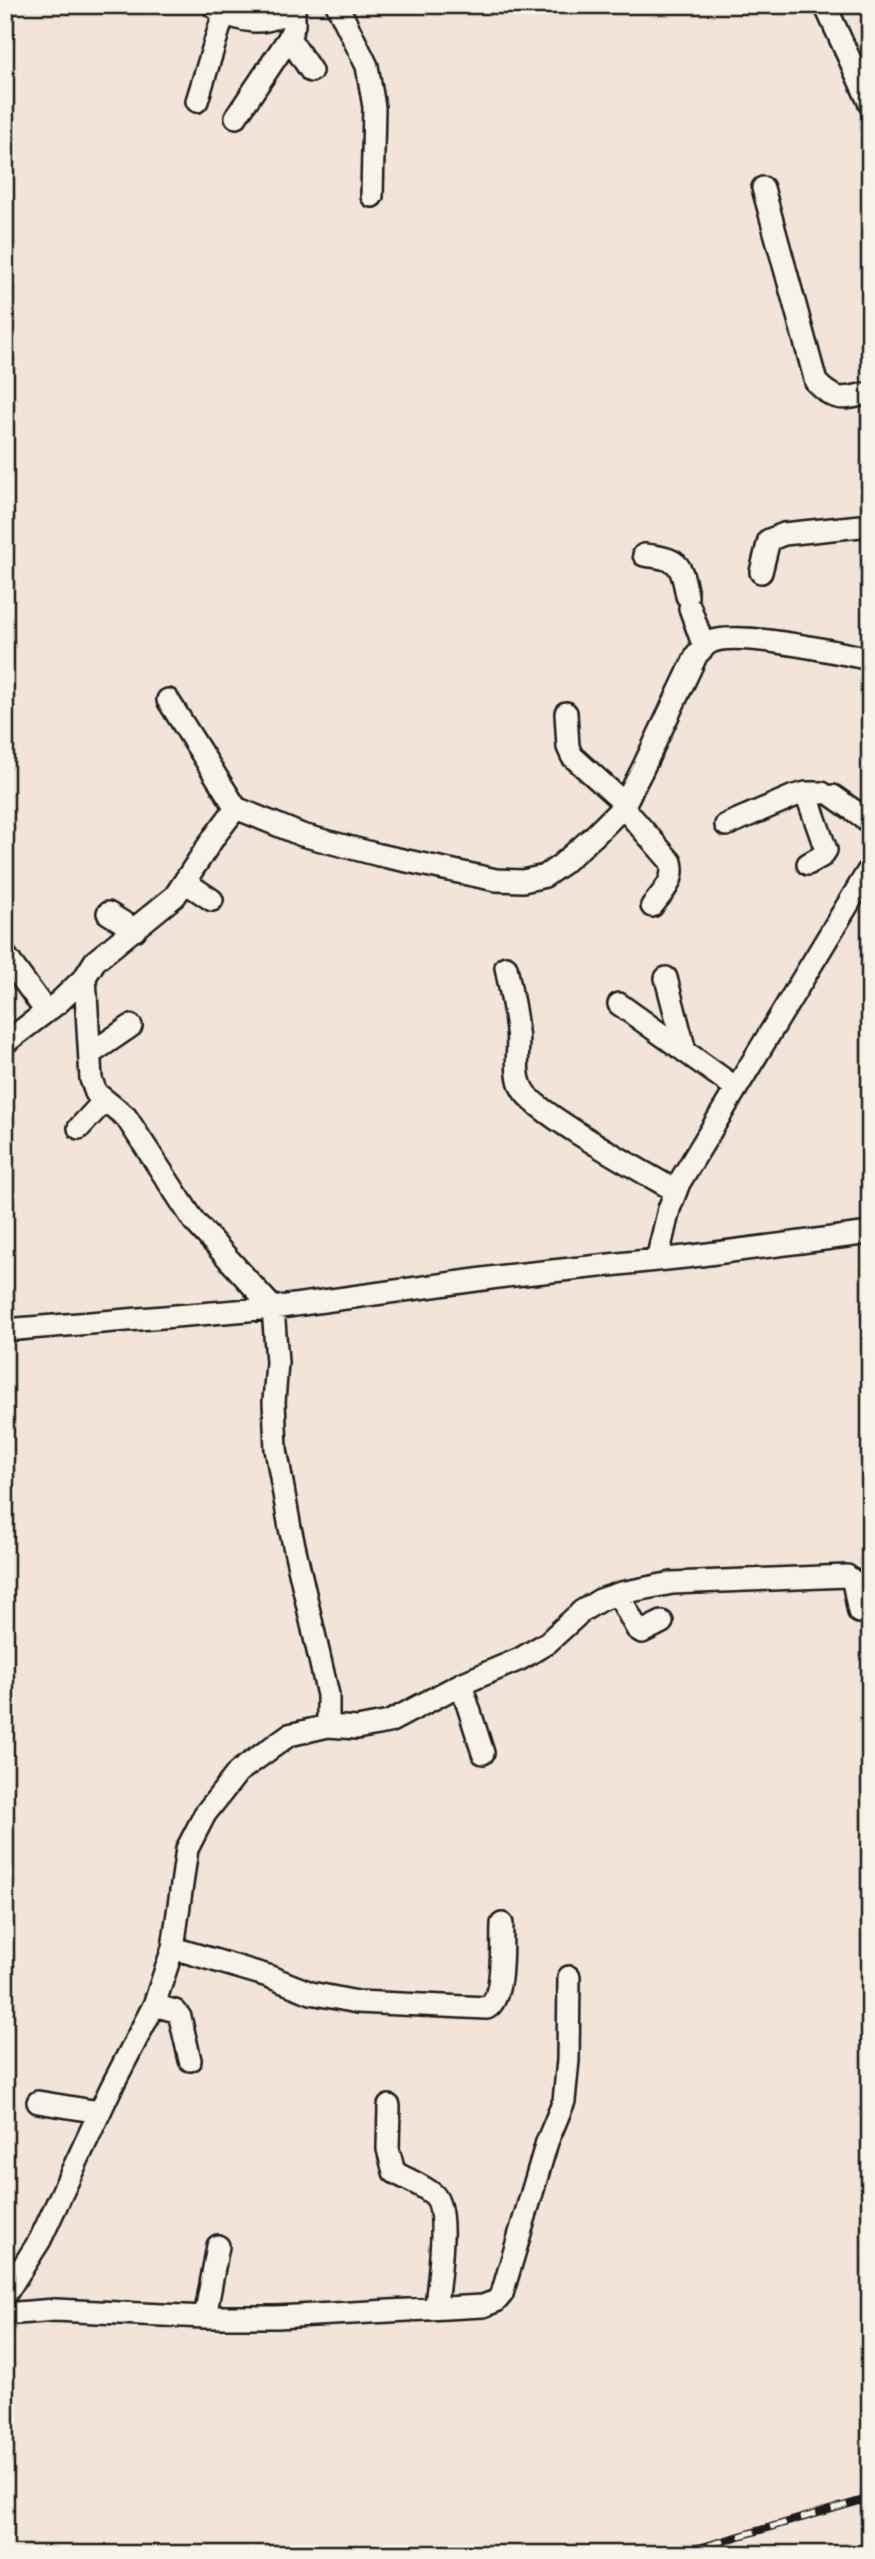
<svg xmlns="http://www.w3.org/2000/svg" width="875" height="2559" font-family="'Playpen Sans',sans-serif">
<rect width="100%" height="100%" fill="#f2e4d8"/>
<filter id="ink" filterUnits="userSpaceOnUse"><feTurbulence type="fractalNoise" baseFrequency=".0143" numOctaves="2"/><feDisplacementMap in="SourceGraphic" scale="14" xChannelSelector="R" yChannelSelector="G"/><feConvolveMatrix kernelMatrix="1 2 1 2 8 2 1 2 1" color-interpolation-filters="sRGB"/></filter>
<g filter="url(#ink)">
<g fill="none" stroke-linecap="round" stroke-linejoin="round">
<defs>
<path id="minor" d="M 337,5 L 367,66 L 374,107 L 372,196
M 825,5 L 870,104
M 214,7 C 238,22 270,30 291,5
M 289,38 L 311,71
M 197,101 L 224,13
M 236,117 L 289,38 L 294,25 L 294,5
M 763,188 L 816,382 C 836,403 843,399 870,393
M 644,555 C 679,559 681,562 687,596
M 761,572 L 769,540 L 784,534 L 870,525
M 690,608 L 704,647
M 168,700 L 236,808 L 302,835 L 379,855 L 496,880 L 523,881 L 545,876 L 562,864 L 594,836 L 623,807 L 642,770 L 697,654 C 701,651 705,645 709,643 C 732,629 841,653 870,659
M 566,713 L 568,747 L 572,756 L 625,804
M 806,793 L 826,850 L 822,856 L 808,864
M 833,796 L 870,822
M 623,807 L 671,862 C 676,880 663,892 652,906
M 726,825 L 794,796 L 806,793 L 822,793
M 185,882 L 212,900
M 108,913 L 135,930
M 5,955 L 45,1010
M 506,967 C 510,988 515,1009 517,1031 C 520,1049 513,1073 523,1090 C 535,1113 647,1174 676,1191
M 666,978 L 685,1051
M 619,1004 L 736,1088
M 5,1043 L 59,1002 L 85,977 L 95,961 L 175,896 L 214,837 L 236,808
M 90,1054 L 131,1026
M 79,1128 L 105,1100
M 657,1260 L 669,1209 L 679,1183 L 870,868
M 5,1330 L 273,1308 L 505,1276 L 685,1257 L 870,1233
M 618,1594 L 637,1629 L 642,1632 L 662,1622
M 461,1684 L 483,1753
M 328,1726 L 357,1728 L 389,1722 L 461,1684 L 520,1659 L 547,1643 L 582,1611 L 600,1600 L 621,1593 L 672,1583 L 847,1576 L 853,1581 L 859,1612
M 173,1948 L 268,1976 L 311,1993 L 357,2002 L 487,2008 C 505,1998 501,1944 502,1924
M 154,2005 L 175,2011 L 180,2017 L 190,2060
M 38,2102 L 99,2112
M 389,2106 L 388,2149 L 394,2172 C 406,2179 422,2185 433,2194 C 451,2209 437,2285 436,2308
M 5,2295 L 40,2240 L 111,2088 L 154,2005 L 173,1948 L 187,1849 L 205,1814 L 238,1772 L 289,1735 L 328,1726 L 328,1695 L 290,1528 L 276,1449 L 274,1402 L 277,1362 L 273,1308 L 194,1221 L 126,1117 L 96,1093 L 91,1079 L 85,977
M 5,2314 L 55,2310 L 205,2317 L 277,2317 L 483,2306 L 496,2301 L 502,2294 L 547,2142 L 564,2101 L 568,2060 L 569,1977
M 205,2317 L 218,2246"/>
</defs>
<use href="#minor" stroke="#1c1c1c" stroke-width="26"/>
<use href="#minor" stroke="#f7f3e8" stroke-width="21"/>
<defs>
<path id="rail" d="M 678,2554 L 870,2498"/>
</defs>
<use href="#rail" stroke="#1c1c1c" stroke-width="8"/>
<use href="#rail" stroke="#f7f3e8" stroke-width="5" stroke-dasharray="16" stroke-linecap="butt"/>
</g>
</g>
<rect width="875" height="2559" fill="none" stroke="#f7f3e8" stroke-width="28"/>
<rect x="14" y="14" width="847" height="2531" fill="none" stroke="#1c1c1c" stroke-width="2.5" filter="url(#ink)"/>
</svg>
